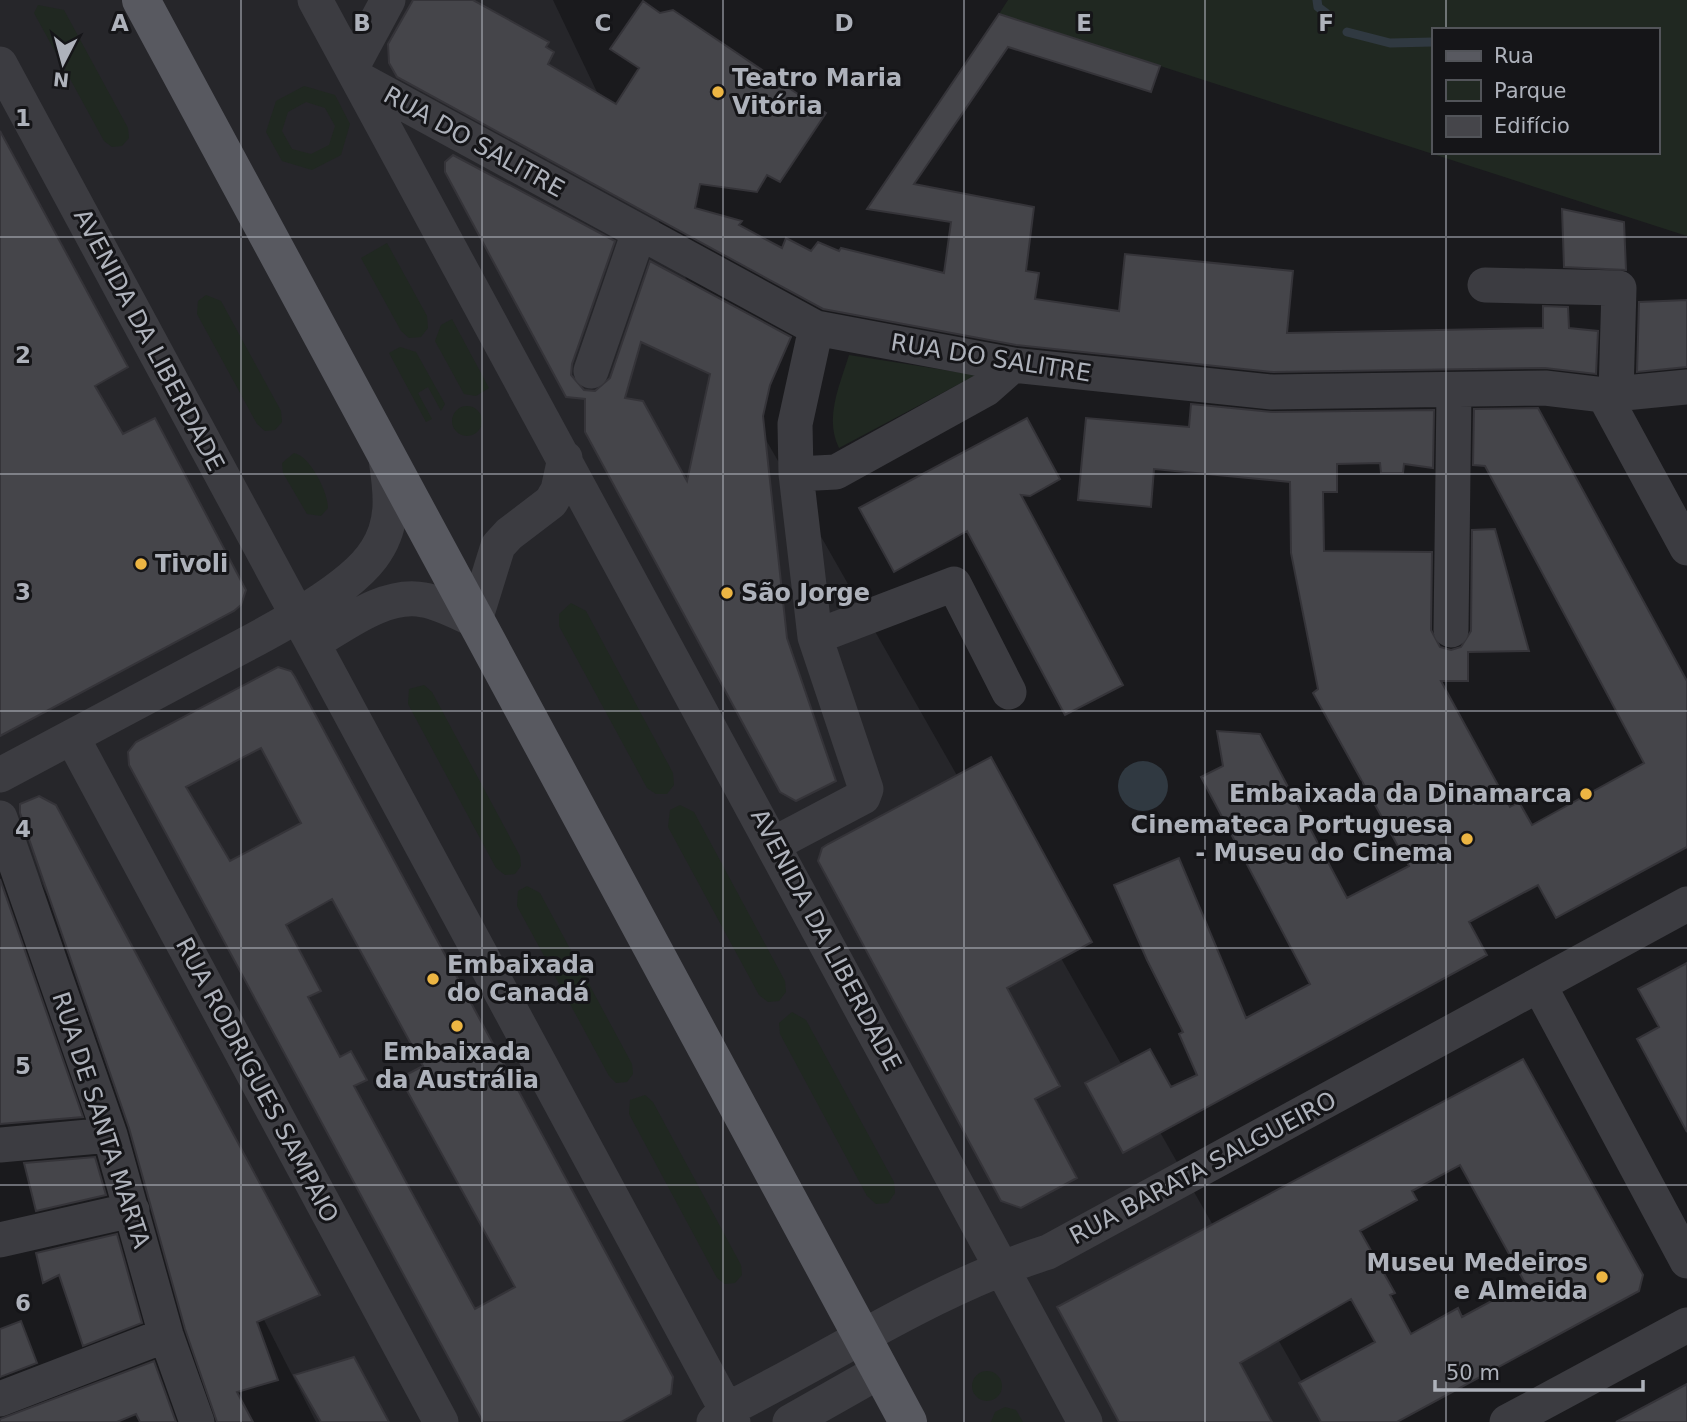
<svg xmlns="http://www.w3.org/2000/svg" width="1687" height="1422" font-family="'DejaVu Sans',sans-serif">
<rect width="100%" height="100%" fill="#1a1a1d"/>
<path fill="#26262a" d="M 0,0 L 553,0 L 749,410 L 1325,1422 L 316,1422 L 0,802 Z"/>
<path fill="#202821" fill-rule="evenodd" d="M 1008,0 L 1687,0 L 1687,236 L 999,14 ZM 1433,30 L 1657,30 L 1657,152 L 1433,152 Z
M 38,5 L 64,10 L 128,128 L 129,138 L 122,146 L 112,147 L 104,141 L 34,13 Z
M 304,86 L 335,95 L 350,124 L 341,155 L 312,170 L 282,161 L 266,132 L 276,101 ZM 306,102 L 325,108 L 335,126 L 329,145 L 311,154 L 292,149 L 282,131 L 288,112 Z
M 387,243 L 427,316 L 428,328 L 421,337 L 409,338 L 401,331 L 361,258 Z
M 206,295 L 221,301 L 281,411 L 282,422 L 275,430 L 265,431 L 257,424 L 197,314 L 198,301 Z
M 452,319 L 489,388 L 476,396 L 464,394 L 435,341 L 441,325 Z
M 400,347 L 416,352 L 445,404 L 441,411 L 428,387 L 418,393 L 432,419 L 426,422 L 389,353 Z
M 849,355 L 976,375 L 839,448 C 824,418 840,385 849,355 Z
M452 421a15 15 0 1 1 30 0a15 15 0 1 1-30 0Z
M 294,453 C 310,456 328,492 328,508 L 321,516 L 307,514 L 283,473 L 282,463 Z
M 571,603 L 586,611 L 673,773 L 674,785 L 667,794 L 656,794 L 647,788 L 559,626 L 559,614 Z
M 424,685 L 432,692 L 520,856 L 521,866 L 515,874 L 505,875 L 496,868 L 408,704 L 409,689 Z
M 680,805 L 694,812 L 785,981 L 786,992 L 779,1001 L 768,1002 L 759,995 L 668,827 L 670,810 Z
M 527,886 L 540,893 L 632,1064 L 633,1074 L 627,1082 L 616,1083 L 609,1076 L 517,906 L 518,891 Z
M 792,1012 L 806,1020 L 894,1182 L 895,1193 L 888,1203 L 876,1204 L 867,1196 L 780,1034 L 779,1023 Z
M 645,1095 L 653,1102 L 741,1265 L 742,1275 L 735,1283 L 725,1284 L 717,1278 L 629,1114 L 630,1100 Z
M972 1386a15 15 0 1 1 30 0a15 15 0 1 1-30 0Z
M 1005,1407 L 1016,1410 L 1023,1422 L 991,1422 L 995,1412 Z"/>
<path fill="#303941" d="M1118 786a25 25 0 1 1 50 0a25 25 0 1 1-50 0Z"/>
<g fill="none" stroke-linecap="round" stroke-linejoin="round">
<path stroke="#303941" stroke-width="9" d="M 1317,0 L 1318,7 L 1326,13
M 1347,32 L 1390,43 L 1433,42"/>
</g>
<path fill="#45454a" stroke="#353439" stroke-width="2" fill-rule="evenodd" d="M 413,0 L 473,0 L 549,42 L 546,47 L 554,52 L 548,64 L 616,104 L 639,68 L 610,49 L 643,1 L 660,13 L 673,10 L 826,113 L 780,182 L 767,175 L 757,192 L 700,184 L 695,208 L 742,221 L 739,225 L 782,248 L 786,238 L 811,251 L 818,242 L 839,251 L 841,248 L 944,273 L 951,222 L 867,209 L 999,14 L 1160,66 L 1151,92 L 1008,47 L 914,184 L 1034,207 L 1026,271 L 1039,273 L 1035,299 L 1119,311 L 1125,254 L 1293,271 L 1287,333 L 1543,328 L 1543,306 L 1568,307 L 1569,328 L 1598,331 L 1596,374 L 1545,368 L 1273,372 L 1016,345 L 823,309 L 397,77 L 389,63 L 388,44 Z
M 0,131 L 128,367 L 95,386 L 123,434 L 155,418 L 246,590 L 241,605 L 234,611 L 0,736 Z
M 453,155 L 615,241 L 572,364 L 571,375 L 584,390 L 595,391 L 610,378 L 650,261 L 791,337 L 770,385 L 763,416 L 787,638 L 836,781 L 796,801 L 780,792 L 585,432 L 585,399 L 566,397 L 445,172 L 445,162 ZM 641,342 L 710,374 L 687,481 L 643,401 L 625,398 Z
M 1562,209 L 1624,222 L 1626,270 L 1564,267 Z
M 1687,300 L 1687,367 L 1637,372 L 1639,302 Z
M 1191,404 L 1272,412 L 1434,410 L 1433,468 L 1404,464 L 1403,473 L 1381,473 L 1380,463 L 1337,464 L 1337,492 L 1323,492 L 1324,551 L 1432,552 L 1431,630 L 1440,647 L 1451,650 L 1461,647 L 1471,631 L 1472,530 L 1495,529 L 1529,651 L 1468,652 L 1468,681 L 1441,681 L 1510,807 L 1519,802 L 1532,825 L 1644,763 L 1485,466 L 1473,465 L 1474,409 L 1538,408 L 1687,681 L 1687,847 L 1556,918 L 1538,885 L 1469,922 L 1487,955 L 1123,1153 L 1085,1083 L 1150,1049 L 1171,1087 L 1197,1075 L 1179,1034 L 1183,1032 L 1147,960 L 1114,885 L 1179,858 L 1246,1018 L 1310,984 L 1201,777 L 1223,766 L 1217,731 L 1260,734 L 1347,898 L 1409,866 L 1313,693 L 1318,689 L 1291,553 L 1290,482 L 1154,469 L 1151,507 L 1078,500 L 1086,418 L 1189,427 Z
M 1027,418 L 1060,479 L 1030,496 L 1021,495 L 1123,685 L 1065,715 L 967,531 L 894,572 L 859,508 Z
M 278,667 L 291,671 L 295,677 L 673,1377 L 671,1394 L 621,1422 L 483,1422 L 129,765 L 128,752 L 136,742 ZM 261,748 L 301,823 L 230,861 L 186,787 ZM 332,899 L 423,1066 L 400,1078 L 515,1287 L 475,1309 L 354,1086 L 367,1080 L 351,1051 L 340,1057 L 308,997 L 321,991 L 286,925 Z
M 991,757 L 1092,942 L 1007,988 L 1060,1086 L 1035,1099 L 1077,1178 L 1021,1208 L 1001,1201 L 818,861 L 822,848 L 828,844 Z
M 39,796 L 56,805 L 320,1295 L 257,1322 L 278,1380 L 237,1392 L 253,1422 L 217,1422 L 185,1329 L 129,1128 L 20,813 L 20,804 Z
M 0,879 L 83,1117 L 0,1124 Z
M 1687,963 L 1687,1132 L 1637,1039 L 1659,1027 L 1638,989 Z
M 1523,1059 L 1643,1275 L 1639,1291 L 1397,1422 L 1321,1422 L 1299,1383 L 1375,1342 L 1351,1299 L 1240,1363 L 1272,1422 L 1119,1422 L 1057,1307 ZM 1460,1165 L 1525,1283 L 1462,1317 L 1458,1308 L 1411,1334 L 1390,1295 L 1395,1293 L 1360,1231 L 1417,1200 L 1412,1191 Z
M 95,1157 L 106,1195 L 36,1211 L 24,1163 Z
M 117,1234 L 142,1323 L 83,1346 L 59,1275 L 43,1283 L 36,1253 Z
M 21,1321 L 37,1363 L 0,1377 L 0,1329 Z
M 354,1357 L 389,1422 L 321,1422 L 294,1375 Z
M 154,1361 L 176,1422 L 140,1422 L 136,1414 L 117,1422 L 0,1422 L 0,1419 Z
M 1687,1384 L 1687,1422 L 1616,1422 Z"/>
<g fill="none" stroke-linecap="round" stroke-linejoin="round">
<path stroke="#3c3c41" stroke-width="35" d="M 315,0 L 1085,1422
M 0,64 L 733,1422
M 352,67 L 388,0
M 359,79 L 816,328 L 1013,365 L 1272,392 L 1545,388 L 1604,395 L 1687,387
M 1485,285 L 1619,288 L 1616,394
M 591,371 L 639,232
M 1604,395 L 1687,548
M 796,474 L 836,472 L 986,389 L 1013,365
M 1451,630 L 1454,391
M 815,637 L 954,584 L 1009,692
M 313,643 C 344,625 385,592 424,600 C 441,603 459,613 475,620 L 498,546 L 509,534 L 551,502 L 558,490 L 565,458
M 72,737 L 441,1422
M 0,775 C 67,740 134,704 201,668 C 247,643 349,595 376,551 C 395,522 391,492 386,459
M 0,818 L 110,1135 L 166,1335 L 197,1422
M 774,844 L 863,797 L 866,789 L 815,637 L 796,474 L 795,424 L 816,328
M 1539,985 L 1687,1261
M 0,1145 L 110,1135
M 0,1240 L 132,1210
M 0,1399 L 166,1335
M 714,1422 L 726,1410 C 833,1357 934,1288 1048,1252 L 1687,904
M 790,1422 L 880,1371
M 1507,1422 L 1687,1325"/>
<path stroke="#585960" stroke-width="38" d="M 141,0 L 908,1422"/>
</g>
<path fill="none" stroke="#aeb2bb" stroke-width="2" stroke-opacity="0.55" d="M 241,0 L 241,1422M 482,0 L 482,1422M 723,0 L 723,1422M 964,0 L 964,1422M 1205,0 L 1205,1422M 1446,0 L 1446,30M 1446,152 L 1446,1422M 0,237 L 1687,237M 0,474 L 1687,474M 0,711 L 1687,711M 0,948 L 1687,948M 0,1185 L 1687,1185"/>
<g fill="#ecb543" stroke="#151518" stroke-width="2.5">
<circle cx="718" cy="92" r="7"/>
<circle cx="141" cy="564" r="7"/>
<circle cx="727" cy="593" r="7"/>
<circle cx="1586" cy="794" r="7"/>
<circle cx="1467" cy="839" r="7"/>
<circle cx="433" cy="979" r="7"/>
<circle cx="457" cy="1026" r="7"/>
<circle cx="1602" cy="1277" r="7"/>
</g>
<g text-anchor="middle" stroke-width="6" stroke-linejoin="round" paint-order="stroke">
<g font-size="24" font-weight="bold" fill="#aeb2bb" stroke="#151518" text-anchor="start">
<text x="732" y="86">Teatro Maria<tspan x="732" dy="28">Vitória</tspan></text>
<text x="155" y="572">Tivoli</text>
<text x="741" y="601">São Jorge</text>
<text x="1572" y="802" text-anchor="end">Embaixada da Dinamarca</text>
<text x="1453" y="833" text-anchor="end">Cinemateca Portuguesa<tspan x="1453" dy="28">- Museu do Cinema</tspan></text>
<text x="447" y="973">Embaixada<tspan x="447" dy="28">do Canadá</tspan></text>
<text x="457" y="1060" text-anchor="middle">Embaixada<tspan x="457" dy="28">da Austrália</tspan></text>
<text x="1588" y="1271" text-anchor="end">Museu Medeiros<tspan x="1588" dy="28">e Almeida</tspan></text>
</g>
<g font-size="24" fill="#aeb2bb" stroke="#151518">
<text transform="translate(474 142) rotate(29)" y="8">RUA DO SALITRE</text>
<text transform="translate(149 340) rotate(62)" y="8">AVENIDA DA LIBERDADE</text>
<text transform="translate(991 358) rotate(9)" y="8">RUA DO SALITRE</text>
<text transform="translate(826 940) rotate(62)" y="8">AVENIDA DA LIBERDADE</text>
<text transform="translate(257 1080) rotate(62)" y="8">RUA RODRIGUES SAMPAIO</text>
<text transform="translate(101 1120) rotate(72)" y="8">RUA DE SANTA MARTA</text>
<text transform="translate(1203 1168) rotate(-28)" y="8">RUA BARATA SALGUEIRO</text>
</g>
</g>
<g font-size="23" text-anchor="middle" font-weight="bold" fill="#aeb2bb" stroke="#151518" stroke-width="6" stroke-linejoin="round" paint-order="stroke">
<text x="120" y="31">A</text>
<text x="362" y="31">B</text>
<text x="603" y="31">C</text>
<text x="844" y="31">D</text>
<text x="1084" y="31">E</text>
<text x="1326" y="31">F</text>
<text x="23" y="126">1</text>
<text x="23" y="363">2</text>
<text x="23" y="600">3</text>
<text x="23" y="837">4</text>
<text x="23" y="1074">5</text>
<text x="23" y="1311">6</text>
</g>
<rect x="1432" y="28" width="228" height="126" fill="#151518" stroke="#525459" stroke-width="2"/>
<rect x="1446" y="51" width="35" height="10" fill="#585960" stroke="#525459" stroke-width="2"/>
<text x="1494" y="63" font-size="21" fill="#aeb2bb">Rua</text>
<rect x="1446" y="80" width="35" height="21" fill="#202821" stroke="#525459" stroke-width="2"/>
<text x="1494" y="98" font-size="21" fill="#aeb2bb">Parque</text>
<rect x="1446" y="116" width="35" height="21" fill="#45454a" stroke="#525459" stroke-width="2"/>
<text x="1494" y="133" font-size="21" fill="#aeb2bb">Edifício</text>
<g transform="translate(63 63) rotate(186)" stroke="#151518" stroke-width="5" paint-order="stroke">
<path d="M0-5L12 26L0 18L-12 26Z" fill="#aeb2bb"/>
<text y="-10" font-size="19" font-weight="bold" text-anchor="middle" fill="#aeb2bb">N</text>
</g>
<path d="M1435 1380v10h208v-10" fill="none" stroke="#aeb2bb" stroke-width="3.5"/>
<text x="1446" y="1380" font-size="21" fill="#aeb2bb" stroke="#151518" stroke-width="5" paint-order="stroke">50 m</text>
</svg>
